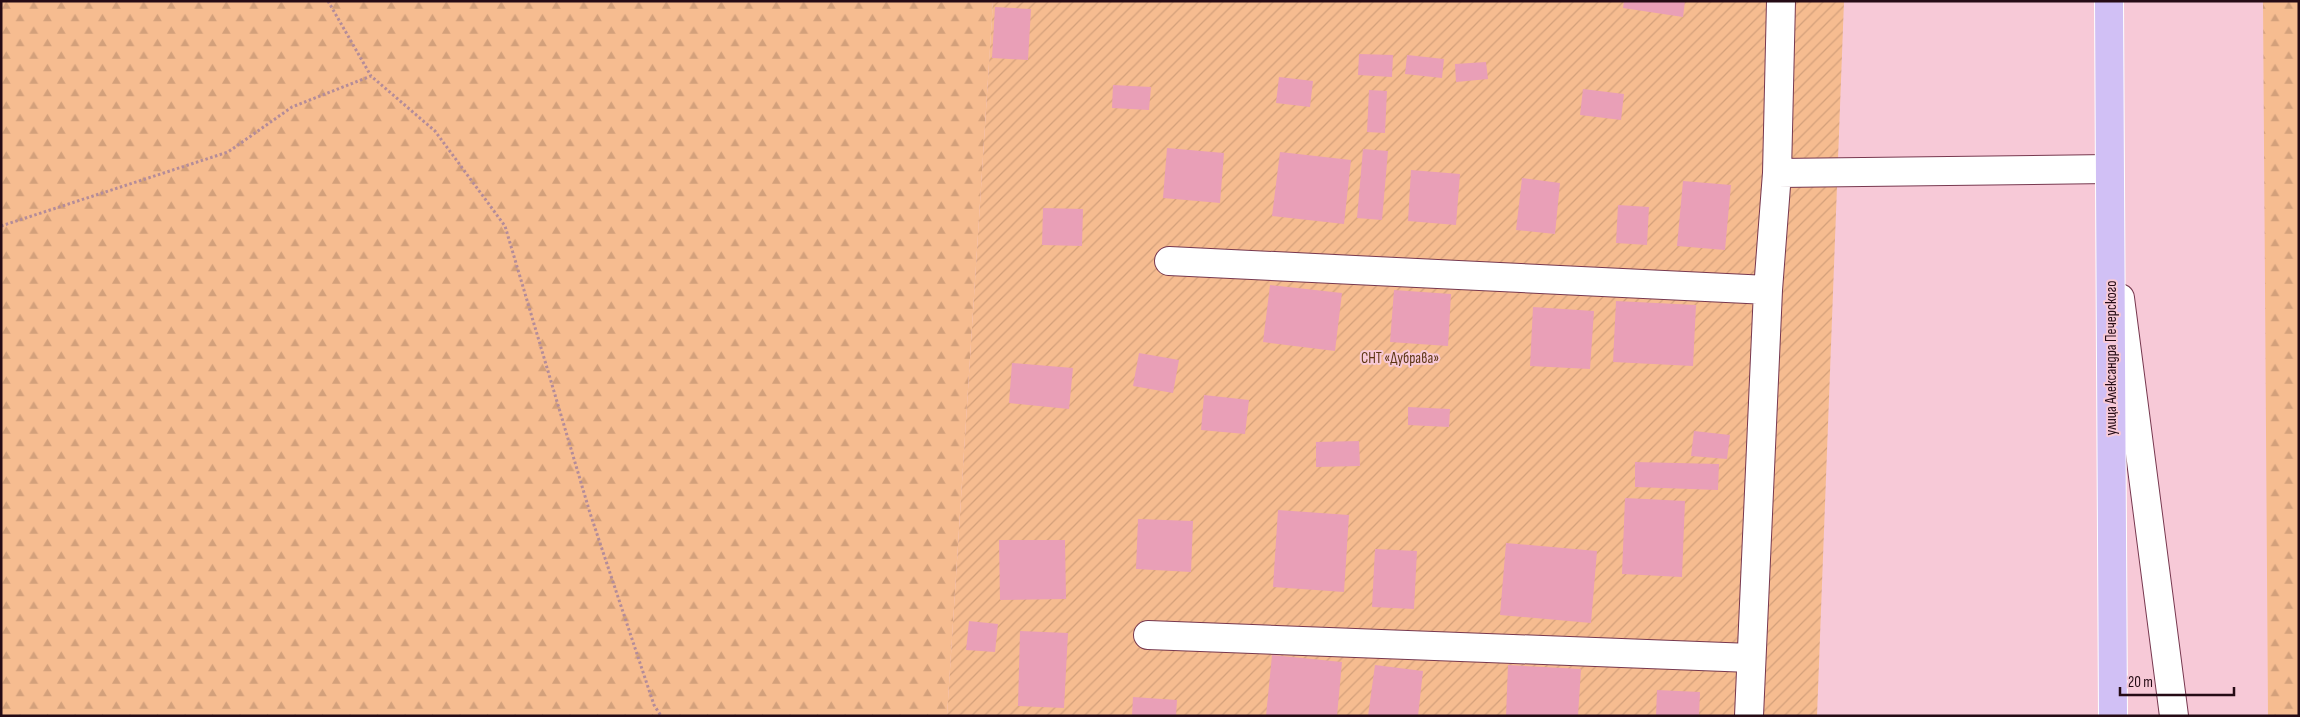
<svg xmlns="http://www.w3.org/2000/svg" width="2300" height="717" font-family="'Sofia Sans Condensed',sans-serif">
<defs>
<pattern id="forest-firs" width="22" height="20" patternUnits="userSpaceOnUse" patternTransform="scale(1.25)"><rect width="22" height="20" fill="#f6bc90"/><path d="M5 1l3.5 6h-7zM16 11l3.5 6h-7z" fill="#d3a07b"/></pattern>
<pattern id="garden-furrows" width="10" height="10" patternUnits="userSpaceOnUse" patternTransform="scale(1.25)"><rect width="10" height="10" fill="#f6bc90"/><path d="M-1 1l2-2M0 10L10 0M9 11l2-2" fill="none" stroke="#d3a07b"/></pattern>
</defs>
<rect width="100%" height="100%" fill="#f7c9d7"/>
<path fill="url(#forest-firs)" d="M 1,1 L 993,1 L 947,716 L 1,716 Z
M 2263,1 L 2299,1 L 2299,716 L 2268,716 Z"/>
<path fill="url(#garden-furrows)" d="M 993,1 L 1844,1 L 1817,716 L 947,716 Z"/>
<path fill="#e99fb7" d="M 1624,1 L 1685,1 L 1683,17 L 1623,8 Z
M 995,7 L 1031,9 L 1028,60 L 992,58 Z
M 1359,54 L 1393,55 L 1392,77 L 1358,75 Z
M 1407,55 L 1444,59 L 1442,78 L 1405,74 Z
M 1486,62 L 1488,79 L 1456,82 L 1455,64 Z
M 1279,77 L 1313,81 L 1310,107 L 1276,103 Z
M 1113,85 L 1151,87 L 1149,110 L 1112,108 Z
M 1583,89 L 1624,94 L 1621,120 L 1580,115 Z
M 1369,90 L 1387,91 L 1385,133 L 1367,132 Z
M 1167,148 L 1224,153 L 1220,203 L 1163,198 Z
M 1363,149 L 1388,151 L 1382,220 L 1357,218 Z
M 1280,152 L 1351,160 L 1344,224 L 1272,216 Z
M 1411,170 L 1460,174 L 1456,225 L 1408,221 Z
M 1522,178 L 1560,183 L 1555,234 L 1516,230 Z
M 1683,181 L 1731,185 L 1725,250 L 1677,246 Z
M 1618,205 L 1649,207 L 1647,245 L 1616,243 Z
M 1043,208 L 1083,209 L 1082,246 L 1042,245 Z
M 1270,285 L 1342,293 L 1335,351 L 1263,342 Z
M 1394,290 L 1451,294 L 1448,346 L 1390,342 Z
M 1616,301 L 1696,305 L 1693,366 L 1613,362 Z
M 1533,307 L 1594,311 L 1590,369 L 1530,366 Z
M 1139,353 L 1179,360 L 1173,393 L 1133,386 Z
M 1012,363 L 1073,368 L 1069,409 L 1009,403 Z
M 1204,395 L 1249,400 L 1245,434 L 1201,430 Z
M 1408,407 L 1450,409 L 1449,427 L 1408,425 Z
M 1694,431 L 1730,435 L 1727,459 L 1691,456 Z
M 1359,441 L 1360,466 L 1316,467 L 1316,442 Z
M 1635,462 L 1719,464 L 1718,490 L 1635,487 Z
M 1625,498 L 1685,501 L 1682,577 L 1622,574 Z
M 1278,510 L 1349,515 L 1344,592 L 1273,587 Z
M 1138,519 L 1193,521 L 1191,572 L 1136,569 Z
M 999,540 L 1065,540 L 1066,599 L 1000,600 Z
M 1506,543 L 1597,551 L 1591,623 L 1500,615 Z
M 1375,549 L 1417,551 L 1414,609 L 1372,607 Z
M 969,621 L 998,624 L 995,652 L 966,650 Z
M 1020,631 L 1068,633 L 1064,708 L 1018,706 Z
M 1272,655 L 1342,662 L 1337,716 L 1266,716 Z
M 1375,665 L 1423,671 L 1418,716 L 1368,716 Z
M 1508,665 L 1581,669 L 1578,716 L 1506,716 Z
M 1657,690 L 1700,692 L 1699,716 L 1656,716 Z
M 1133,697 L 1177,700 L 1176,716 L 1132,716 Z"/>
<g fill="none" stroke-linecap="round" stroke-linejoin="round">
<defs>
<path id="minor" d="M 1777,173 L 2109,169
M 1169,261 L 1768,290
M 2120,298 L 2174,716
M 1148,635 L 1751,658
M 1749,716 L 1768,290 L 1777,173 L 1781,1"/>
<path id="major" d="M 2109,1 L 2113,716"/>
</defs>
<use href="#minor" stroke="#77384f" stroke-width="30"/>
<use href="#major" stroke="#fff" stroke-width="30"/>
<path stroke="#b48c99" stroke-width="3" stroke-dasharray="2.5 2.5" stroke-linecap="butt" d="M 328,1 L 371,76
M 1,226 L 228,152 L 292,107 L 371,76 L 435,131 L 505,226 L 590,513 L 654,705 L 661,716"/>
<use href="#minor" stroke="#fff" stroke-width="28"/>
<use href="#major" stroke="#d1c0f5" stroke-width="28"/>
</g>
<g text-anchor="middle" stroke-width="4" stroke-linejoin="round" paint-order="stroke">
<g font-size="15" fill="#5c3513" stroke="#f7c9d7">
<text x="1400" y="363">СНТ «Дубрава»</text>
</g>
<g font-size="15" fill="#250b15" stroke="#f7c9d7">
<text transform="translate(2111 358) rotate(-90)" y="5">улица Александра Печерского</text>
</g>
</g>
<rect width="2300" height="717" fill="none" stroke="#250b15" stroke-width="5"/>
<path d="M2120 687v8h114v-8" fill="none" stroke="#250b15" stroke-width="2.5"/>
<text x="2128" y="687" font-size="15" fill="#250b15" stroke="#f7c9d7" stroke-width="4" paint-order="stroke">20 m</text>
</svg>
